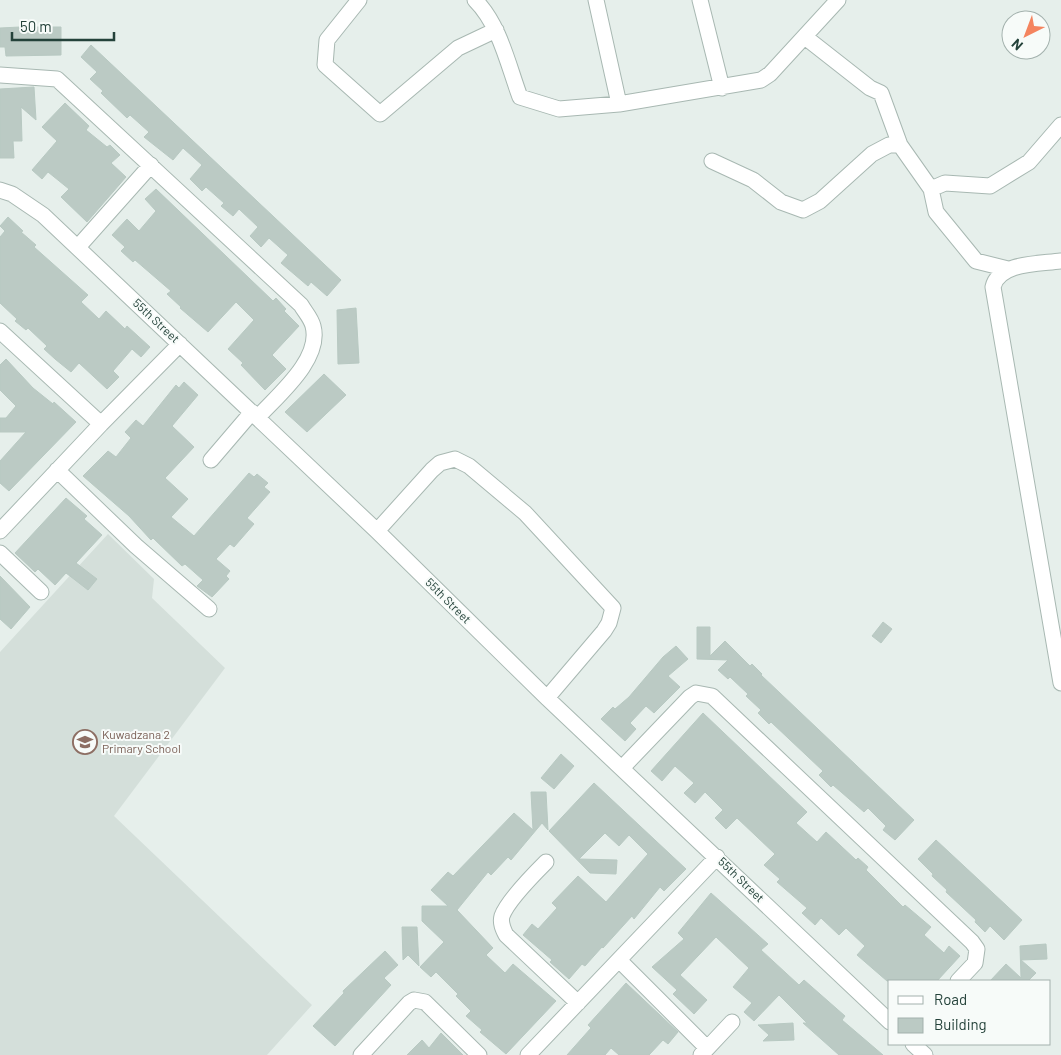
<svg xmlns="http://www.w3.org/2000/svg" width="1061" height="1055" font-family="Barlow,sans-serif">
<rect width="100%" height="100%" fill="#e6efeb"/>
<path fill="#d4dfda" d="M 108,534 L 154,579 L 152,598 L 225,668 L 114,816 L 312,1005 L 267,1055 L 0,1055 L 0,652 Z"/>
<path fill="#bbcac4" stroke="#b8c9c2" d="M 20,27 L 61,27 L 61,55 L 6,56 L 5,47 L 0,47 L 0,28 Z
M 91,45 L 341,280 L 327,296 L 311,282 L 308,286 L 281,263 L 288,255 L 269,238 L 261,247 L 250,236 L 258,227 L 239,209 L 233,216 L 221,206 L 224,203 L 206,187 L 202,191 L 190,179 L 202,165 L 183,148 L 173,160 L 144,137 L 149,132 L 130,115 L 127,118 L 101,93 L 103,91 L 90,79 L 97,72 L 81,57 Z
M 34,87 L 36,120 L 21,107 L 22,141 L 13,141 L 14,158 L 0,158 L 0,89 Z
M 65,103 L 89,126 L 86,130 L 107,147 L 110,145 L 120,155 L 111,163 L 126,177 L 87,222 L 61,197 L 69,189 L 48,172 L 42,179 L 32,170 L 57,141 L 42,127 Z
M 156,189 L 273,301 L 276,298 L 286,309 L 284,311 L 299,326 L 272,355 L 286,369 L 265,390 L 241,365 L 243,363 L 228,349 L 254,320 L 236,302 L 208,332 L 180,308 L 181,307 L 167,294 L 171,291 L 135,260 L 133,262 L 121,251 L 125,247 L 112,235 L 127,219 L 139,231 L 156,211 L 145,199 Z
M 8,217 L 23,231 L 21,232 L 36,245 L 34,247 L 88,295 L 81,302 L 99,319 L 106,311 L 125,329 L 127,326 L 150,347 L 141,357 L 132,349 L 113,371 L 119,377 L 107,389 L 79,363 L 71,372 L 55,359 L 44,349 L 47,346 L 28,328 L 26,330 L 15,321 L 17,319 L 0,303 L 0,237 L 5,231 L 0,226 Z
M 356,308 L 359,363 L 338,364 L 337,310 Z
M 6,359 L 33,388 L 53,404 L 54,402 L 76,422 L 9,491 L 0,483 L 0,461 L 26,432 L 0,432 L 0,418 L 6,418 L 16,406 L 0,390 L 0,365 Z
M 324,374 L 346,395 L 307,432 L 285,412 Z
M 184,382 L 198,395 L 172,426 L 194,447 L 165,478 L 188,499 L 171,517 L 194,536 L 249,473 L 254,477 L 257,474 L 268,483 L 264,487 L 270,492 L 247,518 L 254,524 L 234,547 L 230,544 L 216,559 L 230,571 L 226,576 L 229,579 L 212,597 L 197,586 L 203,580 L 185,564 L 182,566 L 153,538 L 151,540 L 129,516 L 83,476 L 108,451 L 116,457 L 131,438 L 125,432 L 136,420 L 143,426 L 176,385 L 179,388 Z
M 66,498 L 87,516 L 84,519 L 102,535 L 76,563 L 97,579 L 88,590 L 66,573 L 55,585 L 38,569 L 35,572 L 15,553 Z
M 0,576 L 30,607 L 11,629 L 0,619 Z
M 883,622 L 892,629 L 881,643 L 872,636 Z
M 697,627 L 710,627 L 710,656 L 725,641 L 750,666 L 752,664 L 762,674 L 761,675 L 914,820 L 895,840 L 883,830 L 886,826 L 868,808 L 864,812 L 833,785 L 831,787 L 819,775 L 823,771 L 771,722 L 769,724 L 758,713 L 761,710 L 746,696 L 748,694 L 730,677 L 728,679 L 718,670 L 728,660 L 697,659 Z
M 676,646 L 688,659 L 668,676 L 680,687 L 654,713 L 646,706 L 630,723 L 636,729 L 625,741 L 601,719 L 613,707 L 615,709 L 629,697 L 663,657 Z
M 703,713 L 807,812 L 796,823 L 817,842 L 826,832 L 856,860 L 858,858 L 868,867 L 866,870 L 903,907 L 905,905 L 931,927 L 924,935 L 944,953 L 949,946 L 960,956 L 937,981 L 887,981 L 857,955 L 865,946 L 846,928 L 839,935 L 821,918 L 815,925 L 802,913 L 807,908 L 777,882 L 780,879 L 764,865 L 775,854 L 737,818 L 726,829 L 715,818 L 723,810 L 705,792 L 695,803 L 684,793 L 694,783 L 675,766 L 662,781 L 651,771 Z
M 561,754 L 574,766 L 554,789 L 541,778 Z
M 594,783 L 686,869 L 664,891 L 660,887 L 634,919 L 632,916 L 603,948 L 602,947 L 585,966 L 582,964 L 569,979 L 550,962 L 552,960 L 523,935 L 532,924 L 538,929 L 557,908 L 552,903 L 578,876 L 606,902 L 648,854 L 629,835 L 619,846 L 605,833 L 579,859 L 617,860 L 616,874 L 590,873 L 549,831 Z
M 531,792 L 546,792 L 548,830 L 542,823 L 511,860 L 508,857 L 491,875 L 488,872 L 457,910 L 493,948 L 486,955 L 505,973 L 513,964 L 556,1001 L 506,1054 L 480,1032 L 482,1030 L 466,1016 L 471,1011 L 456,996 L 458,994 L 436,972 L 431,977 L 420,967 L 444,942 L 422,921 L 422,906 L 448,906 L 431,890 L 448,872 L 453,876 L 514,813 L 533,830 Z
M 936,840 L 1022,920 L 1004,940 L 990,926 L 985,932 L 975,922 L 976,920 L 946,892 L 947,890 L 932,876 L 933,874 L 918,859 Z
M 711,893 L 768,944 L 761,950 L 799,985 L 804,980 L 845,1016 L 842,1020 L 883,1055 L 839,1055 L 803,1023 L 807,1023 L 779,995 L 754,1021 L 744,1012 L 752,1003 L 733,987 L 749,968 L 716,937 L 680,975 L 707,1000 L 694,1014 L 673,994 L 677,990 L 652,967 L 684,939 L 678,933 Z
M 402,927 L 417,927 L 419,966 L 408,955 L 403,960 Z
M 1046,944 L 1047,959 L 1021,960 L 1036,973 L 1028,981 L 990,981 L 1006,964 L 1021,978 L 1020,946 Z
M 385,951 L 398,965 L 384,978 L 391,985 L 335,1046 L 313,1026 L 344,993 L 343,991 Z
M 626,983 L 678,1032 L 668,1044 L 663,1040 L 649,1055 L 619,1055 L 611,1048 L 605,1055 L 567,1055 L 591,1028 L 588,1025 Z
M 793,1023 L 794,1040 L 763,1041 L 769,1035 L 758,1025 Z
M 441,1033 L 463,1055 L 407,1055 L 422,1040 L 429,1048 Z"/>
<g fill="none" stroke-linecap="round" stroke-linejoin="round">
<defs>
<path id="minor" d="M 359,0 L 327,40 L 325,65 L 380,114 L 458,48 L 496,30
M 475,0 C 500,25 508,65 520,97 L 559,109 L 619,104 L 761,80 L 770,74 L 838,0
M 596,0 L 619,104
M 700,0 L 722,88
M 805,37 L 870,88 L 881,93 L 900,145 L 931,189
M 0,75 L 57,79 L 301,305 C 305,312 311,318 313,326 C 322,359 278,395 258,417
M 712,161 L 753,180 L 781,202 L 803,210 L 820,201 L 872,154 L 889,145 L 900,145
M 0,190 L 12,194 L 43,215 L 377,531 L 547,698 L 890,1022
M 78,247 L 151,165
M 1061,261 C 1040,264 999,262 993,287 L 1061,683
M 1008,269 L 976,261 L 936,212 L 931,189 L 945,183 L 990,186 L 1029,162 L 1061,125
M 0,331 L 101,424
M 211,460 L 252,412
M 57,470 L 136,546 L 209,609
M 0,531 L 101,424 L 180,344
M 377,531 L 432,470 L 440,463 L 455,459 L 469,466 L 525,513 L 613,608 L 609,623 L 604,631 L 547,698
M 0,553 L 41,592
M 622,768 L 690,697 L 696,693 L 712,696 L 972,942 L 977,949 L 975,963 L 958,981
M 546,862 C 535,873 507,902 502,916 C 500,923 503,929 506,935 L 578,1003
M 619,960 L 707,1048
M 913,1044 L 925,1055
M 361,1055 L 409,1003 L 414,1000 L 425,1002 L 479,1055
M 528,1055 L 717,857
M 701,1055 L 732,1022"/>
</defs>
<use href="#minor" stroke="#a8b8b2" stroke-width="17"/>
<use href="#minor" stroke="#fff" stroke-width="15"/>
</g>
<defs>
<symbol id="school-ring" viewBox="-11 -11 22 22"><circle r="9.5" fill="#f7fbf9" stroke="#8d6e63" stroke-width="1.5"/><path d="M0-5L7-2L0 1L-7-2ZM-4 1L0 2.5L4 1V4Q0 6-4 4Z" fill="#8d6e63"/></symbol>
</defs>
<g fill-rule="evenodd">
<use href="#school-ring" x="71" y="728" width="28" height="28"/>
</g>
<g text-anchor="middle" stroke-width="4" stroke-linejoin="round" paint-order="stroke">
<g font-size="12" fill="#24423a" stroke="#f7fbf9">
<text transform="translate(156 321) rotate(43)" y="4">55th Street</text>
<text transform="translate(448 601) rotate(45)" y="4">55th Street</text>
<text transform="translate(741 880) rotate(44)" y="4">55th Street</text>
</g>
<g font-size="12" fill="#785e54" stroke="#f7fbf9" text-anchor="start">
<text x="102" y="739">Kuwadzana 2<tspan x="102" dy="14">Primary School</tspan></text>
</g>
</g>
<rect x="888" y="980" width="162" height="65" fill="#f7fbf9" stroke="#a3b1ad"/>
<rect x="898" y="996" width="25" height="8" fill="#ffffff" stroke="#a3b1ad"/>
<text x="934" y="1005" font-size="15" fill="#24423a">Road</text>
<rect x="898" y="1018" width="25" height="15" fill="#bbcac4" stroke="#a3b1ad"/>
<text x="934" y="1030" font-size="15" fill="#24423a">Building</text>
<g transform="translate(1026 35) rotate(222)"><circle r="24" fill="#f7fbf9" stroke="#a3b1ad"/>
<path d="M0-4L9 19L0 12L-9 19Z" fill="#f4845f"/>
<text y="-8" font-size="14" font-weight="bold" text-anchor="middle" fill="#24423a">N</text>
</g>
<path d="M12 32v8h102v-8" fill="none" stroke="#24423a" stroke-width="2.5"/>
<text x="20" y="32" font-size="15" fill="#24423a" stroke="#f7fbf9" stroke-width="4" paint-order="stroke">50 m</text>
</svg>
